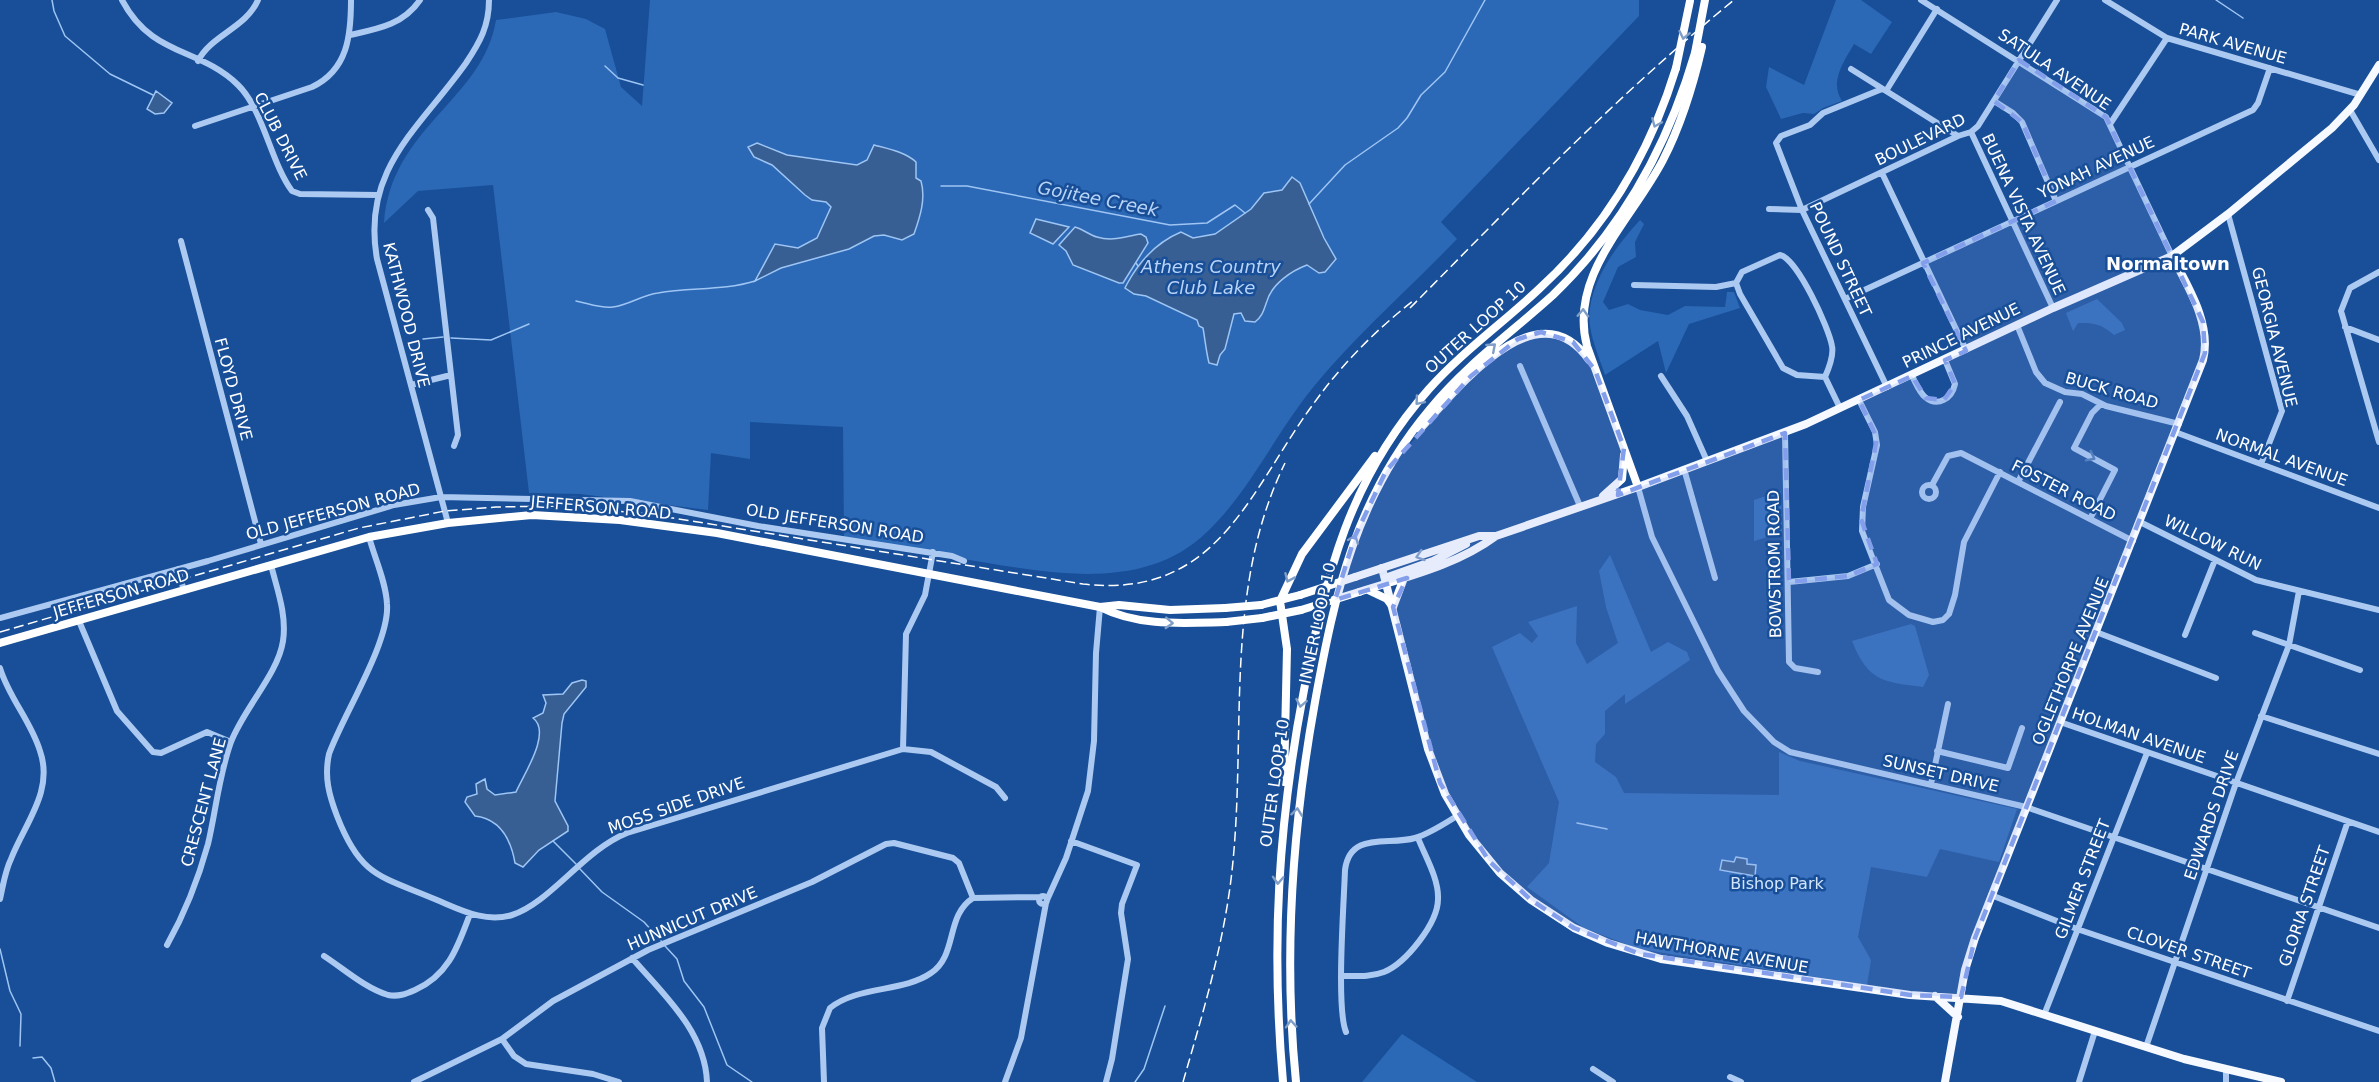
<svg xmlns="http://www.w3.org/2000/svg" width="2379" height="1082" font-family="'DejaVu Sans',sans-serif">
<rect width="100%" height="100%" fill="#184f98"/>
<path fill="#2b68b6" d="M 650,0 L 1639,0 L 1639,16 L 1441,222 L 1457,239 C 1410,288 1358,333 1315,385 C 1276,432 1251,490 1207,532 C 1140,597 1037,570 956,558 C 919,552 880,548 844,539 L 843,427 L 750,422 L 750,459 L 711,453 L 708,510 L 580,494 L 529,493 L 493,185 L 418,191 L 384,223 C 391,127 483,100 496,20 L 556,12 L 586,19 L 605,29 L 621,87 L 642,106 Z
M 1836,0 L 1861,0 L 1892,22 L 1871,54 L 1854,44 C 1844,62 1829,81 1842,101 L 1823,108 L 1814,114 L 1803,113 L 1781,119 L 1766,87 L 1769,67 L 1804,85 Z
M 1640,220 L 1644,224 L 1635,242 L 1636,257 L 1618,267 L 1603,302 L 1609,310 L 1628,304 L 1640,310 L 1668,315 L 1685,306 L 1725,307 L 1727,292 L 1734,292 L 1740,308 L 1689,324 L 1666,373 L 1658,341 L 1605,375 C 1599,356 1586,329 1590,308 C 1595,274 1618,244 1640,220 Z
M 2097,299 L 2122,323 L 2125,330 L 2114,335 C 2101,324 2095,323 2078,323 L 2073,331 L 2066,313 Z
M 1781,491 L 1782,533 L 1754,541 L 1754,500 Z
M 1610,555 L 1651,652 L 1668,642 L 1687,652 L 1690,660 L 1625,704 L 1625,694 L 1605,711 L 1605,734 L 1596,744 L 1595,762 L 1616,777 L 1624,793 L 1779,795 L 1779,752 L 1800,761 L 2017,809 L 1999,862 L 1940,849 L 1927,877 L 1871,867 L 1858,937 L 1871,960 L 1867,985 L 1639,949 L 1584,928 L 1527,887 L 1549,863 L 1559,802 L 1492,647 L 1520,633 L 1532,643 L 1538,636 L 1528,622 L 1577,606 L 1576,643 L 1587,664 L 1618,643 L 1606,607 L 1599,571 Z
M 1911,624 L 1915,626 L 1929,675 L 1923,687 C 1884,682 1868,682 1852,641 Z
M 1402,1034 L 1477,1082 L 1362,1082 Z"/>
<path fill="#385f94" stroke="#9ec5f3" stroke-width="1.5" d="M 156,91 L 172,103 L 164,113 L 155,114 L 147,109 Z
M 757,143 L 787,155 L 857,165 L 867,160 L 874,145 C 889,149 905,152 916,162 L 916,178 L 921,181 C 926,199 920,217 914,234 L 902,240 L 884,235 L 874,236 L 849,249 L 781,268 L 755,281 L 775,244 L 798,248 L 817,238 L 831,207 L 826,202 L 812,200 L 805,195 L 772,165 L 754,157 L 748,147 Z
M 1292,177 L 1300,183 L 1324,238 L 1336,259 L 1325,272 L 1319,273 L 1307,265 C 1291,271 1272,284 1267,301 C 1264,309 1263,316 1255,322 L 1245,321 L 1241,313 L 1234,314 L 1225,349 L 1220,355 L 1217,365 L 1209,363 C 1206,351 1205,339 1203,328 L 1199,326 L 1197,320 L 1146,296 L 1134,294 L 1125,288 L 1127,284 C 1140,260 1157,242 1181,232 L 1193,238 L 1215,234 L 1251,209 L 1264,193 L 1282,190 Z
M 1036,219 L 1069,227 L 1053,244 L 1030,233 Z
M 1075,227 C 1083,229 1089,235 1097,237 C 1113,242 1126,236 1141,234 L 1146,237 L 1148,243 L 1123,283 L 1119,283 L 1073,265 L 1066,251 L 1059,245 Z
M 582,680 L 586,681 L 586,687 L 564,714 L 562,723 L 555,801 L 568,826 L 568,831 L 539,850 L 523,867 L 515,863 C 511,840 501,819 475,816 L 465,802 L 467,797 L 477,794 L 476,784 L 485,779 L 487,789 L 495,795 L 516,792 C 524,774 552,732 533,718 L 543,713 L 546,703 L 543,695 L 563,694 L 572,683 Z
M 1736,857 L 1747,859 L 1747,864 L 1756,865 L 1755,876 L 1720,870 L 1722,860 L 1734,862 Z"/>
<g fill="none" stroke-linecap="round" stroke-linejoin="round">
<path stroke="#9ec5f3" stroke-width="1.5" d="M 52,0 L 54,11 L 65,36 L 110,74 L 153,95
M 2216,0 L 2243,18
M 605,66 L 618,78 L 643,85
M 941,186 L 967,186 L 1170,225 L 1207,223 L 1235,205 L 1245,213
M 1309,204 L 1345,165 L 1398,128 L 1407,118 L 1421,95 L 1445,72 L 1485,0
M 1136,263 L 1138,266
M 576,301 C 587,303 602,309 613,307 C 629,305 642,295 658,293 C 690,287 723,291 755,281
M 451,338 L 491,340 L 529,324
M 423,339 L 443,337
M 1577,823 L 1607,829
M 553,841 L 576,864
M 579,868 L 602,892 L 644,922 L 662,942
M 665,946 L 677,959 L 684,981 L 704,1007 L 727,1065 L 752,1082
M 0,949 L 10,991 L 21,1014 L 20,1046
M 33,1058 L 42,1057 L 51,1068 L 55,1082
M 1135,1082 L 1144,1069 L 1165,1006"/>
<path stroke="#accaf1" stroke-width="6" d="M 122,0 C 152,57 199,47 238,85 C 263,109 271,163 292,191 L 300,194 L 378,195
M 1921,0 L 2106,117 L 2172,256
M 2105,0 L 2167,38 L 2361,95
M 350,35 C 377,29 403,25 420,0
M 198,61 C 211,35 246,28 258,0
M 1851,69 L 1958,136
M 1882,89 L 1823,113 L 1810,125 L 1781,136 L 1776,143 L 1802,210 L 1887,387
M 1886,91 L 1937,9
M 1994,101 L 2013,113 L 2022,122 L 2056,201
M 2350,110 L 2379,160
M 2110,124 L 2167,38
M 195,126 L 312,87 C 348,70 351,35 351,0
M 1971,132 L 2053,308
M 1882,173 L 1966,350
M 1769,209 L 1802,210 L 1958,136 L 1971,132 L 1978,126 L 2057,0
M 428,210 L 433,218 L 458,435 L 454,446
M 2228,214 L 2282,411 L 2261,464
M 181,241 L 261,544
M 2379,272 L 2350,288 L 2341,311 L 2379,442
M 1634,285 L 1716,287 L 1736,283
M 1845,299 L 2253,110 L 2258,103 L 2270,68
M 2017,325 L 2036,372 L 2045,383 L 2065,392 L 2082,394 L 2106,406 L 2179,424
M 2345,327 L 2379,340
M 1520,366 L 1580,506
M 1661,376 L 1687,416 L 1707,461
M 1912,376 C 1916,383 1919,392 1925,397 C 1938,408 1952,398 1955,384 L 1945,360
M 1825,377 C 1829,368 1834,356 1832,346 C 1829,328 1797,258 1780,255 L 1742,272 L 1736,283 L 1740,294 L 1783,368 L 1797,375 L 1825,377 L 1840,408
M 411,385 L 451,375
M 1859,400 L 1875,432 L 1877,445 L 1863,507 L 1862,531 L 1889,600 L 1909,615 L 1933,622 L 1943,620 L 1949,614 L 1955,595 L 1964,542 L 2000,472
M 2175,432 L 2379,508
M 1785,433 L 1789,662 L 1795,668 L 1818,672
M 1684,469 L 1715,578
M 2018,482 L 2060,402
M1922 492a7 7 0 1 1 14 0a7 7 0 1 1-14 0Z
M 1932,485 L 1948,456 L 1961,453 L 2133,541
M 1638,487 L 1652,537 L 1718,671 L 1744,711 L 1774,742 L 1790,752 L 2026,807 L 2379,928
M 2090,519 L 2115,470 L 2074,448 L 2092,413 L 2101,404
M 2140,522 L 2256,580 L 2379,610
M 448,523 L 377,259 C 361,169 420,128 466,63 C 480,42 489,26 489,0
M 369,537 C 375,559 386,582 387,604 C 390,642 343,715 329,754 C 324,777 329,795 337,816 C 361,878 381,876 437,900 C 461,910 485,923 512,915 C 550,903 584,850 627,833 L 903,749 L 931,752 L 996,787 L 1005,798
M 178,569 L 184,591
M 1789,582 L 1848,576 L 1877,564
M 0,618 L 208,561 L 394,505 L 441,497 L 630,501 L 758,526 L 952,556 L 964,561
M 79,621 L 117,711 L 153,752 L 161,753 L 207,732 L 231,742
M 2096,632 L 2216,678
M 2255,633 L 2360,670
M 2185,635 L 2215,560
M 0,668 C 9,698 31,721 40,751 C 54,791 25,823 11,859 C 5,871 3,886 0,899
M 2261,716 L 2379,754
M 2060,722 L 2379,832
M 903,749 L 906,634 L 925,595 L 933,552
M 1937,751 L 2008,768 L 2022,728
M 1931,784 L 1948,704
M 1071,841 L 1137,865 L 1122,904 L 1121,913 L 1128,959 L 1112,1059 L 1106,1082
M 1991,895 L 2077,929 L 2379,1031
M1039 900a4 4 0 1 1 8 0a4 4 0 1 1-8 0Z
M 1047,900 L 1066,858 L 1088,791 L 1094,741 L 1096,653 L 1100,607
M 167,945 C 185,913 198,880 208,844 C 216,810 219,775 231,742 C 244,708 278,674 283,641 C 287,615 277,589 271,565
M 324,956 C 344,969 365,988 388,995 C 398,997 406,994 415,990 C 449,975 458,946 470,914
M 632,958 C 663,994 705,1031 707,1082
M 1343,976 C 1357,976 1371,977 1384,972 C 1406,963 1438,923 1438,899 C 1439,879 1425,856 1418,838
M 2287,1001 L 2348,821
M 2044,1015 L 2147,753
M 1346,1032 C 1336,1008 1344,902 1345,870 C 1350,831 1388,846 1415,838 C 1429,834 1444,824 1457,816
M 502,1039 L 514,1056 L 526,1064 L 593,1074 L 619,1082
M 2146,1047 L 2236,783 L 2289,645 L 2299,591
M 1593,1069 L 1613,1082
M 1730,1077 L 1741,1082
M 414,1082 L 502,1039 L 553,1001 L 648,950 L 812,882 L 886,844 L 894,843 L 953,858 L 959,863 L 973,898
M 824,1082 L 822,1028 L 830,1008 C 857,986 904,992 931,973 C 958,955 945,916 973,898 L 1041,897
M 1005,1082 L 1021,1038 L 1046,903
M 2079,1082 L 2095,1031
M 2226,1082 L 2226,1069"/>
<path stroke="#f6f9ff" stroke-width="8" d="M 1638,487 L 1806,424 L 2053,308 L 2172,256 L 2228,214 L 2332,128 L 2354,105 L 2379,65
M 1382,568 L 1428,749 L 1445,794 L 1469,835 L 1500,873 L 1531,900 L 1574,928 L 1608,943 L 1661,959 L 1910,995 L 2001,1001 L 2184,1059 L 2281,1082
M 1935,996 L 1958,1017
M 1945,1082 L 1965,970 L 1975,938 L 2203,360 C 2212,324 2188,287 2172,256"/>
<path stroke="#fff" stroke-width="8" d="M 1420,429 C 1458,388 1537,286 1589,360
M 1603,496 L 1622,479 L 1624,455
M 1355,577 L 1479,536 L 1496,536
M 1385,578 L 1433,561 L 1466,544
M 1368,590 L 1387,599 L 1393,607 L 1404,578
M 1359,592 C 1406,577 1457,565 1496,536 L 1638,487 L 1587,346 C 1568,275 1632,220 1663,160 C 1681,125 1693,86 1702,47
M 1261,605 L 1300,595
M 1100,607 L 1119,605 L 1170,610 L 1225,608
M 1262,618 L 1301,610
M 0,643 L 369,537 L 448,523 L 532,515 L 620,520 L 717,533 L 1100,607 C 1139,627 1184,623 1226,622
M 1284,782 L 1287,649 L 1280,601 L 1302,554 L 1375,456
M 1283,1082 C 1271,945 1278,825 1304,690 C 1326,574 1349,479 1429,389 C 1463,351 1503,323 1539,289 C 1605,229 1650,153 1676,68
M 1296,1082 C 1283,953 1292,829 1315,702 C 1335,592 1356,497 1430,409 C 1466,365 1511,333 1553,295 C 1623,228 1668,145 1695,53"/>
<path stroke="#fff" stroke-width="1.5" stroke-dasharray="10 4.5" stroke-linecap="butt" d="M 1410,308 C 1515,202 1618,94 1734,0
M 0,632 L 359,528 L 445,511 L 496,507 L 558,506 L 648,514 L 1083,584 C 1220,600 1250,488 1317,399 C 1344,362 1377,329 1413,301
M 1183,1082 C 1204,1009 1226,937 1233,861 C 1246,727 1224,588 1285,463"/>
<path stroke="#fff" stroke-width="8" d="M 1695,53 L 1705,0
M 1676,68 L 1690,1
M 1300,595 L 1355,577
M 1225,608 L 1261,605
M 1301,610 L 1359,592
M 1226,622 L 1262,618"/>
</g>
<defs><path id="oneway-chevron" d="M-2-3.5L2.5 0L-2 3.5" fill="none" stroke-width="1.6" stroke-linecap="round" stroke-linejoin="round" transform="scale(1.5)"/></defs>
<g stroke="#809ec6">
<use href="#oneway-chevron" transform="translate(1684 35) rotate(102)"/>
<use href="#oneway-chevron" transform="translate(1656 123) rotate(113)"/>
<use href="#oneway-chevron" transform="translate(1583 313) rotate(-88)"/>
<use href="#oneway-chevron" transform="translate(1492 347) rotate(-41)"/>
<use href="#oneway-chevron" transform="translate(1419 401) rotate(130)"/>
<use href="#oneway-chevron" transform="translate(1354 539) rotate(-69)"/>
<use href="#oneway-chevron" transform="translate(1420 556) rotate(162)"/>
<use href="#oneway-chevron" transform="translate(1289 578) rotate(114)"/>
<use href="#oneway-chevron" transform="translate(1169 623) rotate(3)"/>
<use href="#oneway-chevron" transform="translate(1301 703) rotate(101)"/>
<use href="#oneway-chevron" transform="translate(1297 812) rotate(-83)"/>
<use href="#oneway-chevron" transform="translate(1278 880) rotate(93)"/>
<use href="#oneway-chevron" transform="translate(1291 1024) rotate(-94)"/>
</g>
<use stroke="#4c7ab7" href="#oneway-chevron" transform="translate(2091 457) rotate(27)"/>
<path fill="#839eea" fill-opacity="0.2" stroke="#839eea" stroke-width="4.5" stroke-dasharray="12 8" stroke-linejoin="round" d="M 2019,60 L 2106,117 L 2203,322 L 2205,353 L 1975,938 L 1961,997 L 1910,995 L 1640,954 L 1574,928 L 1531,900 L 1489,861 L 1440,783 L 1393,607 L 1407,578 L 1335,600 L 1355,536 L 1386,471 L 1471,376 L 1518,339 L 1541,332 L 1573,342 L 1595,370 L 1624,448 L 1618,495 L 1785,433 L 1789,582 L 1848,576 L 1877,564 L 1861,519 L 1877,438 L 1859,400 L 1912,376 L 1926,398 L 1944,400 L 1955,384 L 1945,360 L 1966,351 L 1923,263 L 2056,201 L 2022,122 L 1994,101 Z"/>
<g text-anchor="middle" stroke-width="5" stroke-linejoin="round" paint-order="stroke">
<g font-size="16" fill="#fff" stroke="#184f98">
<text transform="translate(2233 43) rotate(16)" y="6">PARK AVENUE</text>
<text transform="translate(2055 69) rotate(34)" y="6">SATULA AVENUE</text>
<text transform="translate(281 136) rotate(63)" y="6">CLUB DRIVE</text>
<text transform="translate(1920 139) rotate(-26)" y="6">BOULEVARD</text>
<text transform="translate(2096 167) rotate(-25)" y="6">YONAH AVENUE</text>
<text transform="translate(2024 214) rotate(65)" y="6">BUENA VISTA AVENUE</text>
<text transform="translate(1841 259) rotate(65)" y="6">POUND STREET</text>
<text transform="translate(407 315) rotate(76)" y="6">KATHWOOD DRIVE</text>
<text transform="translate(1475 327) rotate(-42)" y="6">OUTER LOOP 10</text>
<text transform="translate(1961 335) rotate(-26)" y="6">PRINCE AVENUE</text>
<text transform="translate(2275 337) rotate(76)" y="6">GEORGIA AVENUE</text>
<text transform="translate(234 389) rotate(75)" y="6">FLOYD DRIVE</text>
<text transform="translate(2112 390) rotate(16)" y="6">BUCK ROAD</text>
<text transform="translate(2282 457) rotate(20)" y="6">NORMAL AVENUE</text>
<text transform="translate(2064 490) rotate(27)" y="6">FOSTER ROAD</text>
<text transform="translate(601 507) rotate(5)" y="6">JEFFERSON ROAD</text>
<text transform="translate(333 511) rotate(-15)" y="6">OLD JEFFERSON ROAD</text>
<text transform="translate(835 523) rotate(9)" y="6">OLD JEFFERSON ROAD</text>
<text transform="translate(2213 542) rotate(26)" y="6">WILLOW RUN</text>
<text transform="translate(1774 564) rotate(-91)" y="6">BOWSTROM ROAD</text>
<text transform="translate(121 593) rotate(-16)" y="6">JEFFERSON ROAD</text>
<text transform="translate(1317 623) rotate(-78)" y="6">INNER LOOP 10</text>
<text transform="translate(2070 661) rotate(-68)" y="6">OGLETHORPE AVENUE</text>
<text transform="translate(2139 735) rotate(19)" y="6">HOLMAN AVENUE</text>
<text transform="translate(1941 773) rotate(13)" y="6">SUNSET DRIVE</text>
<text transform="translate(1274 783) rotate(-82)" y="6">OUTER LOOP 10</text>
<text transform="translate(203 802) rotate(-75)" y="6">CRESCENT LANE</text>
<text transform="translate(676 805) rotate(-19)" y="6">MOSS SIDE DRIVE</text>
<text transform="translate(2211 815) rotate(-71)" y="6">EDWARDS DRIVE</text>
<text transform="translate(2082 879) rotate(-69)" y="6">GILMER STREET</text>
<text transform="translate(2304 906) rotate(-71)" y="6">GLORIA STREET</text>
<text transform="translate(692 918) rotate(-23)" y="6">HUNNICUT DRIVE</text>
<text transform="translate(1722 952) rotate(10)" y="6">HAWTHORNE AVENUE</text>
<text transform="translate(2189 952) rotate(19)" y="6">CLOVER STREET</text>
</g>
<g font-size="16" fill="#d3e5fc" stroke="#184f98">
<text x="1777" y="889">Bishop Park</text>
</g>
<g font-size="18" font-style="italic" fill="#b8d4f8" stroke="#184f98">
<text transform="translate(1098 199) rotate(11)" y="6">Gojitee Creek</text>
<text x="1211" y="273">Athens Country<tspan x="1211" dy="21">Club Lake</tspan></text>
</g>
<g font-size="18" font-weight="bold" fill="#fff" stroke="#184f98">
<text x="2168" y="270">Normaltown</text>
</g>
</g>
</svg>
